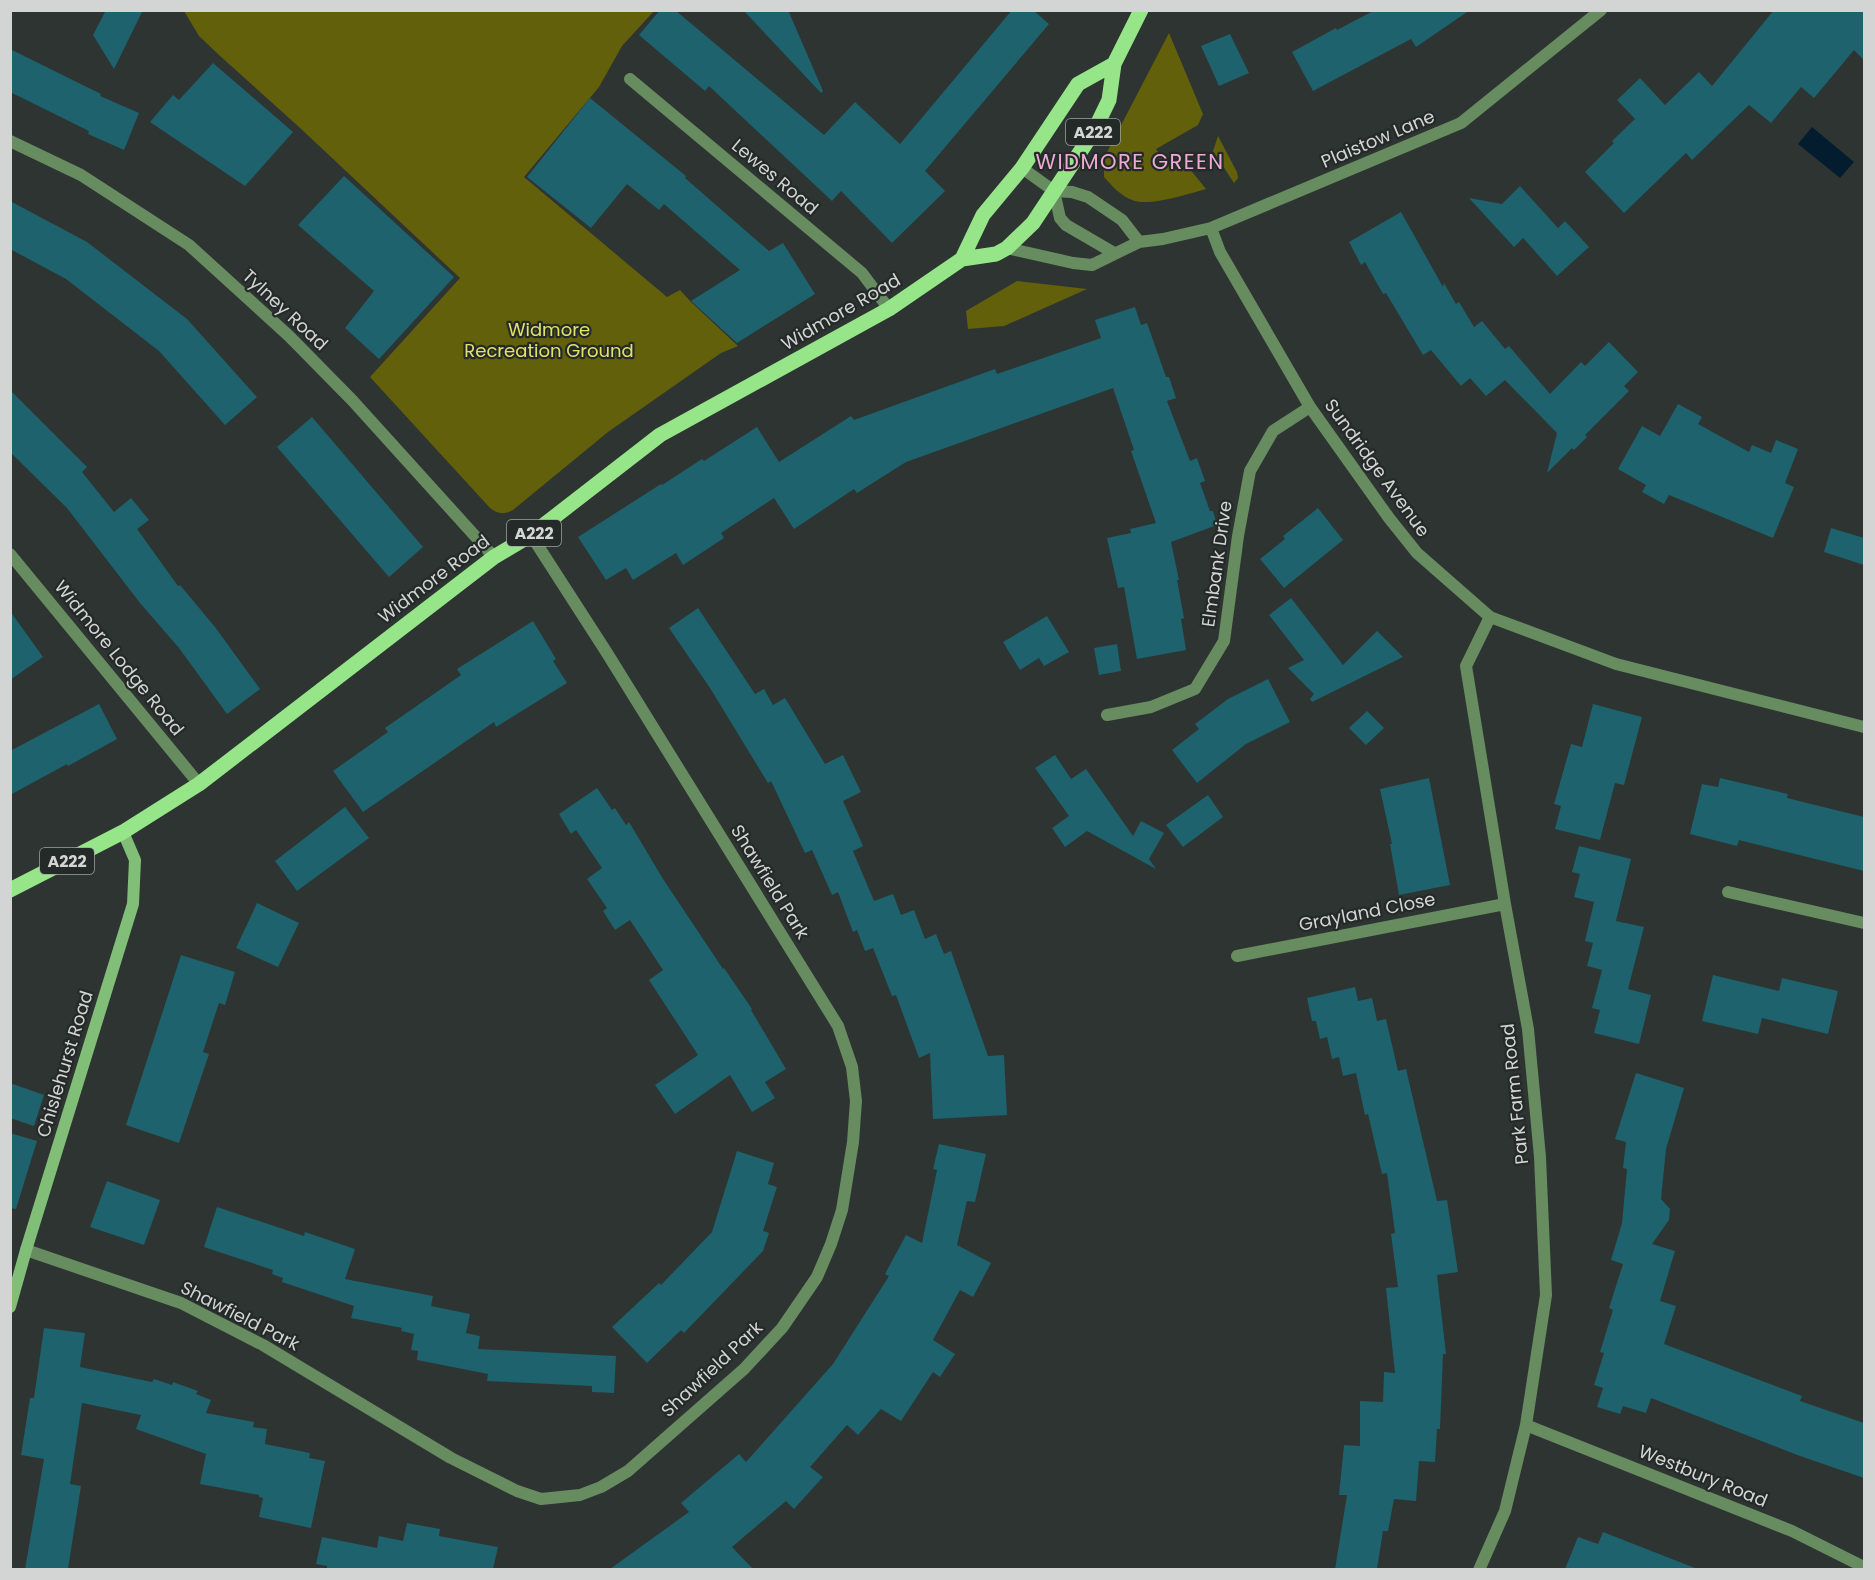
<svg xmlns="http://www.w3.org/2000/svg" width="1875" height="1580" font-family="Poppins,sans-serif">
<rect width="100%" height="100%" fill="#2e3432"/>
<path fill="#62600a" d="M 184,11 L 654,11 L 622,46 L 599,87 L 524,177 L 667,297 L 680,290 L 691,302 L 738,346 L 721,353 L 608,432 L 513,510 C 504,515 498,514 490,508 L 370,377 L 460,278 L 299,127 L 219,55 L 199,36 Z
M 1169,33 L 1203,114 L 1198,125 L 1156,149 L 1172,171 L 1189,168 L 1206,189 C 1188,194 1149,207 1132,200 C 1121,196 1112,186 1104,177 L 1104,158 Z
M 1218,136 L 1237,172 L 1238,178 L 1234,183 L 1213,151 Z
M 1017,281 L 1087,289 L 1004,326 L 968,329 L 966,311 Z"/>
<path fill="#041d2e" d="M 1812,127 L 1854,162 L 1840,178 L 1798,144 Z"/>
<path fill="#1d626c" d="M 106,10 L 143,10 L 114,69 L 93,35 Z
M 660,10 L 675,10 L 824,135 L 855,102 L 900,144 L 1012,10 L 1033,10 L 1049,24 L 925,171 L 945,191 L 892,243 L 841,191 L 832,201 L 709,86 L 705,91 L 639,35 Z
M 743,10 L 788,10 L 823,91 L 821,93 Z
M 1375,10 L 1470,10 L 1416,47 L 1411,39 L 1313,91 L 1292,52 L 1336,28 L 1337,30 Z
M 1774,10 L 1864,10 L 1864,60 L 1854,50 L 1814,98 L 1801,87 L 1771,123 L 1749,105 L 1692,160 L 1686,153 L 1624,213 L 1585,172 L 1614,143 L 1612,141 L 1635,119 L 1617,100 L 1640,78 L 1665,105 L 1699,72 L 1712,86 Z
M 1230,34 L 1249,73 L 1219,86 L 1201,46 Z
M 10,49 L 101,94 L 100,96 L 139,113 L 124,150 L 88,134 L 89,131 L 10,92 Z
M 213,63 L 293,132 L 245,186 L 150,122 L 173,95 L 179,100 Z
M 590,98 L 686,176 L 685,178 L 769,251 L 783,243 L 815,294 L 737,343 L 691,301 L 740,270 L 664,204 L 659,210 L 627,184 L 591,228 L 527,177 Z
M 344,176 L 454,277 L 379,359 L 345,328 L 374,291 L 298,225 Z
M 1520,186 L 1558,228 L 1565,221 L 1589,247 L 1557,276 L 1523,238 L 1514,247 L 1469,198 L 1502,204 Z
M 10,201 L 87,242 L 187,319 L 257,397 L 225,425 L 159,351 L 66,279 L 10,249 Z
M 1401,212 L 1443,287 L 1444,283 L 1456,304 L 1459,302 L 1474,327 L 1482,321 L 1505,349 L 1509,346 L 1550,394 L 1581,362 L 1585,366 L 1609,342 L 1638,372 L 1624,386 L 1629,391 L 1585,435 L 1587,437 L 1574,450 L 1572,448 L 1547,473 L 1557,433 L 1505,380 L 1486,396 L 1470,378 L 1461,386 L 1431,350 L 1423,355 L 1386,293 L 1383,294 L 1365,262 L 1361,265 L 1349,242 Z
M 1135,307 L 1141,325 L 1147,323 L 1166,377 L 1169,377 L 1176,398 L 1167,401 L 1190,461 L 1197,458 L 1205,481 L 1200,483 L 1210,511 L 1213,511 L 1217,525 L 1171,542 L 1179,580 L 1177,580 L 1184,618 L 1181,619 L 1186,650 L 1137,659 L 1124,587 L 1118,588 L 1107,538 L 1131,533 L 1130,529 L 1156,523 L 1131,451 L 1134,450 L 1113,388 L 906,462 L 857,493 L 854,489 L 794,529 L 774,498 L 721,533 L 724,538 L 683,565 L 676,553 L 633,580 L 626,568 L 606,580 L 578,537 L 661,484 L 662,485 L 702,459 L 704,461 L 757,427 L 779,462 L 851,416 L 854,420 L 984,373 L 995,369 L 997,374 L 1101,338 L 1095,320 Z
M 10,390 L 87,467 L 82,472 L 114,512 L 131,498 L 149,520 L 137,529 L 178,586 L 180,585 L 215,627 L 260,689 L 227,714 L 179,648 L 140,603 L 67,508 L 10,452 Z
M 1678,404 L 1702,417 L 1698,424 L 1749,452 L 1752,445 L 1771,453 L 1776,440 L 1798,449 L 1785,483 L 1794,487 L 1773,538 L 1669,495 L 1664,504 L 1642,492 L 1646,485 L 1618,469 L 1642,426 L 1660,436 Z
M 312,417 L 423,547 L 389,577 L 277,447 Z
M 1318,508 L 1343,540 L 1284,588 L 1260,559 L 1285,539 L 1283,536 Z
M 1831,528 L 1864,538 L 1864,565 L 1824,552 Z
M 1291,598 L 1343,665 L 1377,631 L 1403,657 L 1312,702 L 1310,699 L 1314,694 L 1288,668 L 1304,660 L 1269,615 Z
M 698,608 L 755,694 L 764,689 L 773,705 L 785,698 L 825,764 L 843,755 L 861,792 L 843,801 L 863,846 L 853,851 L 874,901 L 893,894 L 901,915 L 914,910 L 925,939 L 936,934 L 944,954 L 951,951 L 988,1056 L 1004,1055 L 1007,1115 L 933,1119 L 930,1053 L 919,1058 L 896,995 L 892,996 L 873,948 L 865,951 L 857,930 L 853,932 L 838,892 L 832,895 L 812,850 L 805,853 L 771,781 L 768,783 L 710,688 L 669,628 Z
M 10,611 L 43,657 L 10,680 Z
M 1047,616 L 1069,652 L 1044,666 L 1039,658 L 1020,670 L 1003,642 Z
M 533,621 L 556,659 L 553,661 L 567,683 L 496,727 L 494,722 L 363,812 L 333,771 L 388,732 L 385,728 L 461,675 L 457,669 Z
M 1117,644 L 1121,671 L 1099,675 L 1094,648 Z
M 1268,679 L 1290,722 L 1246,744 L 1197,783 L 1172,750 L 1199,729 L 1195,724 L 1228,699 Z
M 99,704 L 117,739 L 68,766 L 67,764 L 10,795 L 10,751 Z
M 1593,704 L 1642,717 L 1624,785 L 1615,783 L 1600,840 L 1555,829 L 1561,806 L 1554,804 L 1571,744 L 1582,747 Z
M 1367,711 L 1384,728 L 1366,745 L 1349,728 Z
M 1055,755 L 1071,779 L 1086,769 L 1133,836 L 1141,821 L 1164,833 L 1149,859 L 1156,869 L 1087,831 L 1065,847 L 1052,828 L 1069,816 L 1035,768 Z
M 1429,778 L 1450,885 L 1399,895 L 1390,844 L 1392,844 L 1380,789 Z
M 1720,778 L 1788,794 L 1787,798 L 1864,817 L 1864,871 L 1739,840 L 1737,846 L 1690,834 L 1702,784 L 1718,787 Z
M 597,788 L 612,810 L 615,808 L 626,825 L 629,822 L 663,879 L 723,969 L 724,968 L 752,1009 L 751,1010 L 786,1069 L 765,1082 L 775,1098 L 752,1112 L 730,1075 L 675,1114 L 655,1085 L 698,1055 L 649,980 L 663,970 L 630,920 L 615,930 L 603,911 L 607,908 L 587,879 L 602,868 L 576,830 L 571,834 L 559,814 Z
M 1208,795 L 1223,817 L 1183,847 L 1166,825 Z
M 345,807 L 369,838 L 297,891 L 275,861 Z
M 1579,846 L 1631,859 L 1616,921 L 1644,927 L 1628,989 L 1651,995 L 1639,1044 L 1594,1033 L 1600,1010 L 1592,1008 L 1602,970 L 1587,966 L 1593,943 L 1585,941 L 1594,902 L 1574,897 L 1580,874 L 1572,872 Z
M 257,903 L 299,923 L 278,967 L 236,948 Z
M 181,955 L 235,972 L 225,1005 L 219,1003 L 203,1052 L 209,1054 L 179,1143 L 126,1125 Z
M 1713,975 L 1779,991 L 1782,978 L 1838,991 L 1828,1034 L 1762,1018 L 1758,1034 L 1702,1021 Z
M 1355,987 L 1358,1001 L 1372,998 L 1377,1021 L 1386,1019 L 1398,1071 L 1406,1069 L 1437,1201 L 1447,1200 L 1458,1272 L 1437,1275 L 1446,1354 L 1443,1354 L 1440,1429 L 1437,1429 L 1435,1462 L 1419,1461 L 1416,1501 L 1394,1499 L 1388,1531 L 1383,1531 L 1377,1569 L 1335,1569 L 1347,1495 L 1339,1495 L 1344,1445 L 1360,1446 L 1360,1401 L 1383,1402 L 1384,1372 L 1395,1373 L 1386,1288 L 1398,1287 L 1391,1234 L 1395,1233 L 1387,1173 L 1382,1174 L 1368,1114 L 1365,1115 L 1356,1073 L 1343,1076 L 1339,1057 L 1332,1059 L 1327,1037 L 1320,1039 L 1316,1021 L 1312,1021 L 1307,998 Z
M 1636,1073 L 1684,1088 L 1666,1149 L 1661,1199 L 1670,1209 L 1669,1220 L 1652,1244 L 1675,1251 L 1660,1301 L 1676,1306 L 1664,1344 L 1802,1396 L 1800,1401 L 1864,1423 L 1864,1478 L 1800,1456 L 1651,1398 L 1646,1413 L 1623,1406 L 1620,1414 L 1597,1407 L 1603,1388 L 1594,1385 L 1604,1353 L 1600,1352 L 1613,1310 L 1609,1308 L 1623,1264 L 1611,1260 L 1622,1223 L 1627,1169 L 1623,1168 L 1626,1142 L 1615,1139 Z
M 10,1083 L 44,1095 L 34,1126 L 10,1118 Z
M 10,1133 L 37,1141 L 16,1209 L 10,1208 Z
M 939,1144 L 986,1154 L 975,1202 L 967,1201 L 957,1245 L 991,1263 L 973,1297 L 960,1290 L 933,1340 L 955,1354 L 940,1377 L 933,1372 L 901,1421 L 881,1409 L 858,1435 L 847,1425 L 810,1467 L 823,1477 L 794,1509 L 786,1501 L 732,1547 L 753,1569 L 610,1569 L 689,1512 L 681,1503 L 739,1454 L 746,1462 L 833,1364 L 889,1276 L 885,1274 L 906,1235 L 922,1243 L 937,1170 L 933,1169 Z
M 737,1151 L 774,1163 L 768,1184 L 777,1187 L 763,1231 L 769,1233 L 763,1251 L 684,1333 L 681,1330 L 647,1363 L 612,1327 L 659,1283 L 661,1285 L 712,1232 Z
M 107,1181 L 160,1200 L 144,1245 L 90,1227 Z
M 217,1207 L 304,1236 L 305,1232 L 355,1249 L 345,1279 L 433,1296 L 431,1306 L 470,1314 L 466,1333 L 480,1336 L 478,1349 L 616,1356 L 614,1393 L 592,1392 L 592,1386 L 487,1381 L 488,1374 L 417,1360 L 418,1351 L 411,1350 L 414,1334 L 401,1331 L 402,1328 L 351,1318 L 354,1306 L 282,1282 L 283,1278 L 272,1274 L 273,1270 L 204,1247 Z
M 44,1328 L 85,1333 L 80,1367 L 152,1382 L 154,1379 L 172,1385 L 173,1382 L 198,1391 L 196,1394 L 211,1400 L 206,1413 L 254,1422 L 253,1427 L 267,1429 L 265,1444 L 310,1453 L 309,1458 L 325,1461 L 311,1528 L 259,1517 L 263,1498 L 259,1497 L 259,1495 L 200,1484 L 206,1454 L 136,1429 L 141,1415 L 82,1403 L 70,1484 L 81,1486 L 68,1569 L 25,1569 L 44,1459 L 21,1455 L 30,1398 L 34,1398 Z
M 407,1523 L 440,1529 L 439,1536 L 498,1547 L 493,1569 L 327,1569 L 327,1566 L 316,1564 L 322,1537 L 377,1548 L 379,1536 L 403,1541 Z
M 1603,1532 L 1695,1568 L 1695,1569 L 1565,1569 L 1578,1537 L 1598,1544 Z"/>
<g fill="none" stroke-linecap="round" stroke-linejoin="round">
<path stroke="#668c60" stroke-width="12" d="M 630,79 L 862,273 L 889,309
M 10,554 L 199,784
M 1107,715 L 1151,707 L 1195,689 L 1224,641 L 1238,536 L 1250,471 L 1273,431 L 1310,407
M 1728,892 L 1864,923
M 1237,956 L 1505,904
M 26,1250 L 181,1303 L 263,1345 L 451,1458 L 517,1491 L 541,1499 L 580,1495 L 601,1487 L 628,1471 L 744,1369 L 782,1328 L 817,1277 L 831,1244 L 842,1210 L 853,1142 L 856,1101 L 852,1067 L 838,1026 L 607,653 L 531,535
M 1526,1425 L 1792,1531 L 1864,1567
M 1479,1570 L 1505,1511 L 1526,1425 L 1546,1295 L 1540,1157 L 1528,1029 L 1505,904 L 1466,666 L 1490,617"/>
<path stroke="#668c60" stroke-width="12" d="M 10,141 L 81,175 L 189,245 L 289,336 L 352,400 L 494,557
M 1022,168 L 1054,191 L 1072,192 L 1088,197 L 1122,220 L 1139,242
M 1054,191 L 1060,218 L 1066,225 L 1114,253
M 1211,228 L 1220,252 L 1310,407 L 1389,518 L 1417,553 L 1490,617 L 1616,664 L 1864,727
M 1007,248 L 1073,263 L 1092,265 L 1139,242 L 1163,239 L 1211,228 L 1461,123 L 1601,10"/>
<path stroke="#81bf78" stroke-width="12" d="M 10,1307 L 26,1250 L 133,904 L 135,860 L 123,832"/>
<path stroke="#96e689" stroke-width="15" d="M 962,259 L 983,215 L 1022,168 L 1078,84 L 1114,64
M 10,890 L 123,832 L 199,784 L 494,557 L 531,535 L 660,435 L 889,309 L 962,259 L 996,254 L 1007,248 L 1033,223 L 1094,131 L 1109,100 L 1114,64 L 1141,10"/>
</g>
<g text-anchor="middle" stroke-width="4.5" stroke-linejoin="round" paint-order="stroke">
<g fill="#242a28" stroke="#9ea2a0" stroke-width="1.5">
<rect x="1066" y="119" width="54" height="26" rx="4.5"/>
<rect x="507" y="520" width="54" height="26" rx="4.5"/>
<rect x="40" y="848" width="54" height="26" rx="4.5"/>
</g>
<g font-size="16" font-weight="bold" fill="#d2d5d4">
<text x="1093" y="138">A222</text>
<text x="534" y="539">A222</text>
<text x="67" y="867">A222</text>
</g>
<g font-size="18" fill="#d2d5d4" stroke="#242a28">
<text transform="translate(1378 139) rotate(-23)" y="6">Plaistow Lane</text>
<text transform="translate(775 177) rotate(40)" y="6">Lewes Road</text>
<text transform="translate(285 310) rotate(43)" y="6">Tylney Road</text>
<text transform="translate(841 312) rotate(-30)" y="6">Widmore Road</text>
<text transform="translate(1377 468) rotate(54)" y="6">Sundridge Avenue</text>
<text transform="translate(1217 564) rotate(-82)" y="6">Elmbank Drive</text>
<text transform="translate(434 579) rotate(-37)" y="6">Widmore Road</text>
<text transform="translate(119 658) rotate(51)" y="6">Widmore Lodge Road</text>
<text transform="translate(770 882) rotate(58)" y="6">Shawfield Park</text>
<text transform="translate(1367 912) rotate(-11)" y="6">Grayland Close</text>
<text transform="translate(65 1064) rotate(-73)" y="6">Chislehurst Road</text>
<text transform="translate(1515 1094) rotate(-96)" y="6">Park Farm Road</text>
<text transform="translate(240 1316) rotate(27)" y="6">Shawfield Park</text>
<text transform="translate(712 1369) rotate(-43)" y="6">Shawfield Park</text>
<text transform="translate(1703 1476) rotate(22)" y="6">Westbury Road</text>
</g>
<g font-size="18" fill="#e4e167" stroke="#242a28">
<text x="549" y="336">Widmore<tspan x="549" dy="21">Recreation Ground</tspan></text>
</g>
<g font-size="21" letter-spacing="1.5" fill="#efa9d6" stroke="#242a28">
<text x="1130" y="169">WIDMORE GREEN</text>
</g>
</g>
<rect width="1875" height="1580" fill="none" stroke="#d2d5d4" stroke-width="24"/>
</svg>
